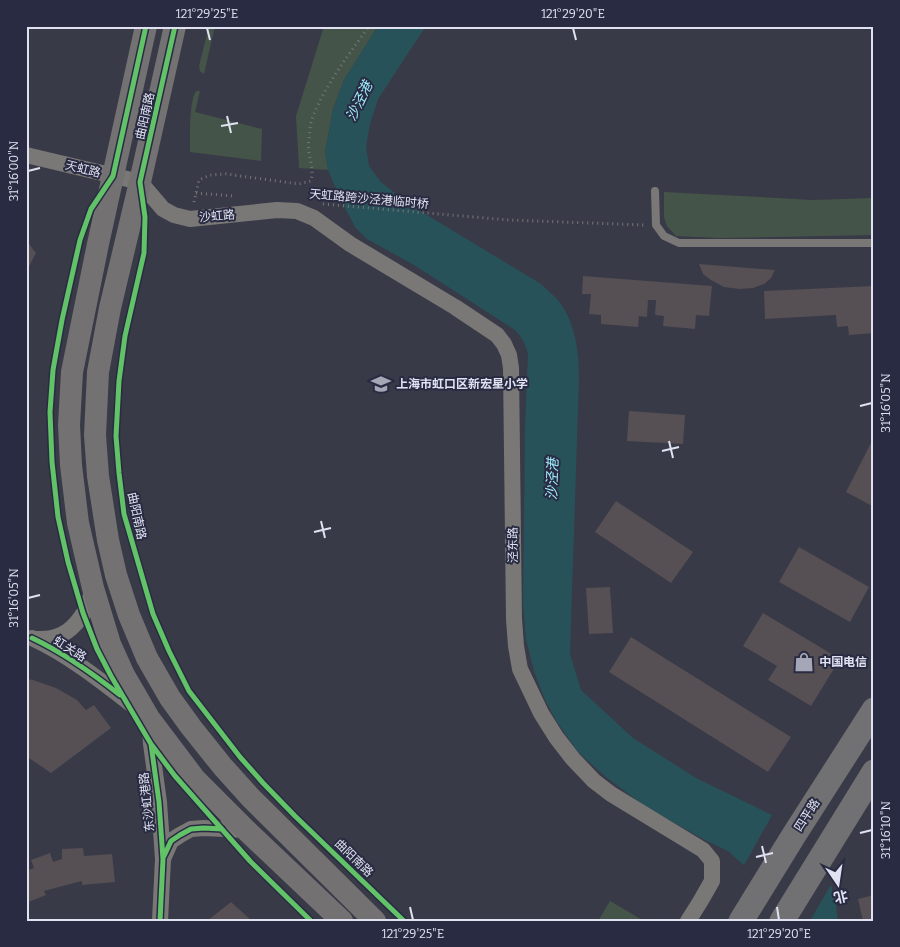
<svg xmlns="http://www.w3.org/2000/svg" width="900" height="947" font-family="Bitter,'Noto Sans SC',serif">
<rect width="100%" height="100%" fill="#393a47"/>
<path fill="#455448" d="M 209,26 L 215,26 L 204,74 L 200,71 L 199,66 Z
M 324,26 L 378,26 L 344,80 L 333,109 L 325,153 L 328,170 L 299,168 L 296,116 Z
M 196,91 L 200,91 L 195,112 L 262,129 L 261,161 L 190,152 C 190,139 189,101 196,91 Z
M 664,192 L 813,200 L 874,198 L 874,235 L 720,238 L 676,236 L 667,226 L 664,217 Z
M 610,901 L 644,921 L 598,921 Z"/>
<path fill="#285259" d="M 378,26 L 426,26 L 378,99 L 370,124 L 366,147 L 369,166 L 381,182 L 407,203 L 541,284 C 546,289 551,293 556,298 C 575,319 579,351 579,378 L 570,654 L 581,690 L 633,738 L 696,778 L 772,815 L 813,851 L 830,880 L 836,905 L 838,921 L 792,921 L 769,888 L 728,851 L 701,838 L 643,805 L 606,777 L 578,752 L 557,722 L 545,700 L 534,671 L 526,639 L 523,605 L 525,427 L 528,354 C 525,344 523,338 515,330 L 414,265 L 367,239 L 355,227 L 339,196 L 328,170 L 325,153 L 333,109 L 344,80 Z"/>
<path fill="#393a47" d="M 772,815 L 784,822 L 815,849 L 832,879 L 833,881 L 810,921 L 789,921 L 768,890 L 743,867 Z"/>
<path fill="#564f54" d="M 26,240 L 36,253 L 26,272 Z
M 699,264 L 775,270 L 771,278 L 764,284 L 753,288 L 740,289 L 724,287 L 711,280 L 703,274 Z
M 583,276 L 712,286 L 709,316 L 696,315 L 695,329 L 663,326 L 664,316 L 655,315 L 656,300 L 648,300 L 647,317 L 639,316 L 638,327 L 601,324 L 601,315 L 589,314 L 591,294 L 582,294 Z
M 874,286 L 874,333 L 849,335 L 848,326 L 837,327 L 836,315 L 765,319 L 764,291 Z
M 629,411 L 685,415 L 683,444 L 627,441 Z
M 874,437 L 874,507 L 846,492 Z
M 616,501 L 693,552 L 671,583 L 595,532 Z
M 799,547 L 869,587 L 850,622 L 779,582 Z
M 610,587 L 613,633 L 589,634 L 586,588 Z
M 763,613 L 840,659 L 811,706 L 768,680 L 777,666 L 743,646 Z
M 631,637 L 791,737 L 768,772 L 609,672 Z
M 26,679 L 33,680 L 56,688 L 77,700 L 86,710 L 94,705 L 111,728 L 51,773 L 26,756 Z
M 83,848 L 84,856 L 112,854 L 115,882 L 82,885 L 82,881 L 44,891 L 46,895 L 26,903 L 26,871 L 34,868 L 31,860 L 50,853 L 53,862 L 62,859 L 62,849 Z
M 874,893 L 874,921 L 863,921 L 858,899 L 870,896 Z
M 231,902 L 252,921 L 207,921 Z"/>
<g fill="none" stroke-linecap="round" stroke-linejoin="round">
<path stroke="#767677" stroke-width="3" stroke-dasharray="1 4" stroke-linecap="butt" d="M 196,193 L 233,196
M 194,202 L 199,180 L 210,175 L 226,174 L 299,184 L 311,181 C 315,164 306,155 309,139 C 310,132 310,125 312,119 C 325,85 348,56 369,26
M 323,204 L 509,220 L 644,225"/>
<path stroke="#7a7876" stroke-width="8" d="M 655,191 L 656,225 L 664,236 L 679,243 L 874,243"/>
<path stroke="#7a7876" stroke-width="16" d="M 26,155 L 140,182 L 163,209 L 174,215 L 190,219 L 277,210 L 297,211 L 314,218 L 350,244 L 455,307 L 497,335 L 504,344 L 509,355 L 511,368 L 514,619 L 516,646 L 520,669 L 541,713 L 556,737 L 573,759 L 594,781 L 611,794 L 703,850 L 712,861 L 712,881 L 700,902 L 688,921
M 32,638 C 75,658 111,689 149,718 L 151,744 L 159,802 L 163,859 L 160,921
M 36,639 C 56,640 69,634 81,617 C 83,614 86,611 87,607 C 90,601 91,594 93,588
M 163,859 L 171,841 L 180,835 L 191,829 L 204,828 L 246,830"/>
<path stroke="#737172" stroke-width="22" d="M 146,26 L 98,244 L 72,372 L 69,425 L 71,465 L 78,523 L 93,588 L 110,644 L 124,675 L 149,718 L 195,779 L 246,830 L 342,921
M 175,26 L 140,182 L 110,308 L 98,372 L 95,435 L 98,476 L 108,540 L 116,575 L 129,615 L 147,658 L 170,698 L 191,727 L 223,767 L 250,797 L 375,921"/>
<path stroke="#717072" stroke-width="25" d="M 741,921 L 794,835 L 874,710
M 782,921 L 874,772"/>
<defs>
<path id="cycleway" d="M 146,26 L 113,176 L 91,209 L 80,240 L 62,320 L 53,370 L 50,412 L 52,462 L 58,517 L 68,562 L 83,613 L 97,649 L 111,676 L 151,744 L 175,776 L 250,861 L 311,921
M 175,26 L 140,182 L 145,217 L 144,253 L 125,336 L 119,381 L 116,436 L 119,473 L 124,514 L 153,614 L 169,651 L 189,691 L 240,757 L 263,783 L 295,816 L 404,921
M 32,638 C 64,653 92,673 120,695
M 151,744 L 159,802 L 163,859 L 160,921
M 164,856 L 171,841 L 180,835 L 191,829 L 204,828 L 222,829"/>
</defs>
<use href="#cycleway" stroke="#292b42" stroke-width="8"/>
<use href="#cycleway" stroke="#61c268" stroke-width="5"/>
</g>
<path fill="none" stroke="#e0e2f1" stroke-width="2" d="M 207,28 L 210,40M 573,28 L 576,40M 227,116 L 231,133M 221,126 L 238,123M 28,171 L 40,168M 860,406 L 872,403M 669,441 L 673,458M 662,451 L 679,447M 321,521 L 325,538M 314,532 L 331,528M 28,598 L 40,595M 860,833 L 872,830M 762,846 L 766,863M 756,857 L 773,853M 410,907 L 413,920M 777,907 L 779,920"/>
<defs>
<symbol id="school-bare" viewBox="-9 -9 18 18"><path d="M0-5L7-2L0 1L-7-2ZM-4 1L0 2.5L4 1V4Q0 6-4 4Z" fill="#a6a7b6" stroke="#292b42" stroke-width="2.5" paint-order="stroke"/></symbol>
<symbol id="shop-bare" viewBox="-9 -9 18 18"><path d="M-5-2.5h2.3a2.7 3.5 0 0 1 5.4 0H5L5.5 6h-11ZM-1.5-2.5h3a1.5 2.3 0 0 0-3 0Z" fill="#a6a7b6" stroke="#292b42" stroke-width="2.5" paint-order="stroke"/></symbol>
</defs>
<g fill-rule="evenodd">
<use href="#school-bare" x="367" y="370" width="28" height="28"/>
<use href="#shop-bare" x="790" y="648" width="28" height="28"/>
</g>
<g text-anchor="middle" stroke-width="4" stroke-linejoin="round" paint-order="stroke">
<g font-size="12" fill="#e0e2f1" stroke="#292b42">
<text transform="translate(145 116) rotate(-77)" y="4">曲阳南路</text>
<text transform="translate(83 169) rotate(14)" y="4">天虹路</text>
<text transform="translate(369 199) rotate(5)" y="4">天虹路跨沙泾港临时桥</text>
<text transform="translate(217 216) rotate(-5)" y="4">沙虹路</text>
<text transform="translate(137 516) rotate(78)" y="4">曲阳南路</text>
<text transform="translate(513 545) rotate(-91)" y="4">泾东路</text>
<text transform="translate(70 649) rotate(32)" y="4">虹关路</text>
<text transform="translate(147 802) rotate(-96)" y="4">东沙虹港路</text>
<text transform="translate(807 815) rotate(-57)" y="4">四平路</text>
<text transform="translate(354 858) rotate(44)" y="4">曲阳南路</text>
</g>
<g font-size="12" font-weight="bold" fill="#e0e2f1" stroke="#292b42" text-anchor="start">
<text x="396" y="388">上海市虹口区新宏星小学</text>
<text x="819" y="666">中国电信</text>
</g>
<g font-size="14" font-style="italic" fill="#9ef0fe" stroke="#292b42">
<text transform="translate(359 101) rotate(-64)" y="5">沙泾港</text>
<text transform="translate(552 479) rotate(-88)" y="5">沙泾港</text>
</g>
</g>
<rect width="900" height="947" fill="none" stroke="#292b42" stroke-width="55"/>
<g transform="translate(838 884) rotate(167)" stroke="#292b42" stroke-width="4" paint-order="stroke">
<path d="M0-4L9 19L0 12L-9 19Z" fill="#e0e2f1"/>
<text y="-8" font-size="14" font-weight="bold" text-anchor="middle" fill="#e0e2f1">北</text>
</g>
<rect x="28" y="28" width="844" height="892" fill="none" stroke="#e0e2f1" stroke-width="2"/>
<g font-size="12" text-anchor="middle" fill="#e0e2f1">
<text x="207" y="18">121°29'25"E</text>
<text x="573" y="18">121°29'20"E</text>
<text transform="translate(14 171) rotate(-90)" y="4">31°16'00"N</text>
<text transform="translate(886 403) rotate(-90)" y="4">31°16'05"N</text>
<text transform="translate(14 598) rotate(-90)" y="4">31°16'05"N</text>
<text transform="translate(886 830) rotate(-90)" y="4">31°16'10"N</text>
<text x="413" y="938">121°29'25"E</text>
<text x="779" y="938">121°29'20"E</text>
</g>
</svg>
